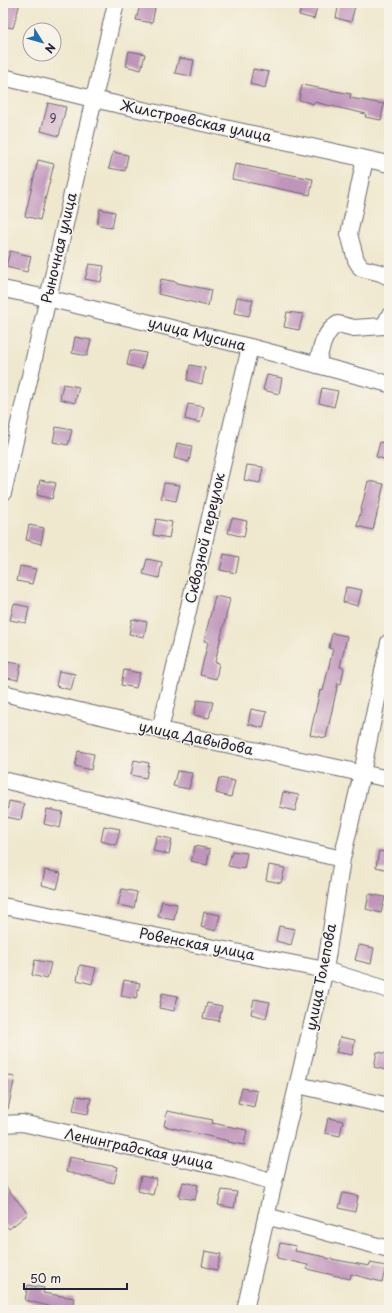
<svg xmlns="http://www.w3.org/2000/svg" width="392" height="1313" font-family="'Playpen Sans',sans-serif">
<rect width="100%" height="100%" fill="#f7f3e8"/>
<filter id="ink" filterUnits="userSpaceOnUse"><feTurbulence type="fractalNoise" baseFrequency=".025" numOctaves="2"/><feDisplacementMap in="SourceGraphic" scale="8" xChannelSelector="R" yChannelSelector="G"/><feConvolveMatrix kernelMatrix="1 2 1 2 8 2 1 2 1" color-interpolation-filters="sRGB"/></filter>
<filter id="wash" filterUnits="userSpaceOnUse"><feTurbulence type="fractalNoise" baseFrequency=".012" numOctaves="4" result="noise"/><feDisplacementMap in="SourceGraphic" scale="16" xChannelSelector="R" yChannelSelector="G"/><feGaussianBlur stdDeviation="0.9" result="paint"/><feColorMatrix in="noise" values="0 0 0 0 0 0 0 0 0 0 0 0 0 0 0 0 0 1.4 0 .05"/><feComposite in="paint" operator="in"/></filter>
<g filter="url(#wash)">
<rect width="100%" height="100%" fill="#efe8ce"/>
<g id="blocks">
<path fill="#c095bc" d="M 3,3 L 20,3 L 13,28 L 3,26 Z
M 302,3 L 318,3 L 314,19 L 299,15 Z
M 339,3 L 355,6 L 351,22 L 336,18 Z
M 140,5 L 155,8 L 152,23 L 136,20 Z
M 129,51 L 145,54 L 141,70 L 126,66 Z
M 179,58 L 194,60 L 191,76 L 175,73 Z
M 253,69 L 269,72 L 265,88 L 250,84 Z
M 302,85 L 351,94 L 350,98 L 384,104 L 381,120 L 365,117 L 366,114 L 314,102 L 314,104 L 299,100 Z
M 48,103 L 66,107 L 59,136 L 41,131 Z
M 113,152 L 128,155 L 125,171 L 109,168 Z
M 38,160 L 54,164 L 40,220 L 25,216 Z
M 235,164 L 313,179 L 310,195 L 232,179 Z
M 100,209 L 115,212 L 112,228 L 97,224 Z
M 10,251 L 31,256 L 27,272 L 6,267 Z
M 89,264 L 104,266 L 101,282 L 85,279 Z
M 161,279 L 177,282 L 177,283 L 211,290 L 208,306 L 158,294 Z
M 237,297 L 253,300 L 249,316 L 234,313 Z
M 287,312 L 303,314 L 299,330 L 284,327 Z
M 75,337 L 91,340 L 87,356 L 72,353 Z
M 130,350 L 146,353 L 142,369 L 127,365 Z
M 190,365 L 205,368 L 202,384 L 187,380 Z
M 267,375 L 282,378 L 279,394 L 263,390 Z
M 63,384 L 79,387 L 75,403 L 60,399 Z
M 322,388 L 338,391 L 334,407 L 319,403 Z
M 188,404 L 204,407 L 200,423 L 185,419 Z
M 56,427 L 72,430 L 68,445 L 53,442 Z
M 380,442 L 389,444 L 389,460 L 376,457 Z
M 177,443 L 192,446 L 189,462 L 174,458 Z
M 247,465 L 263,467 L 260,483 L 244,480 Z
M 40,480 L 56,483 L 52,499 L 37,495 Z
M 368,481 L 384,484 L 373,530 L 357,526 Z
M 164,483 L 180,485 L 176,501 L 161,498 Z
M 232,518 L 247,521 L 244,537 L 228,533 Z
M 156,519 L 172,522 L 169,538 L 153,535 Z
M 29,525 L 44,528 L 41,544 L 26,540 Z
M 224,554 L 239,557 L 236,573 L 220,570 Z
M 147,559 L 162,562 L 159,578 L 143,574 Z
M 20,566 L 36,569 L 32,584 L 17,581 Z
M 346,587 L 362,590 L 358,606 L 343,602 Z
M 215,596 L 230,599 L 215,662 L 219,663 L 216,679 L 200,675 L 208,642 L 204,641 Z
M 14,604 L 29,607 L 26,623 L 10,620 Z
M 132,619 L 147,622 L 144,637 L 129,634 Z
M 332,633 L 347,636 L 340,667 L 344,668 L 341,684 L 338,683 L 326,738 L 310,735 L 320,690 L 323,691 L 333,649 L 329,648 Z
M 6,662 L 21,664 L 18,680 L 3,677 Z
M 124,670 L 140,673 L 136,688 L 121,685 Z
M 59,671 L 75,674 L 71,690 L 56,686 Z
M 197,700 L 213,702 L 209,718 L 194,715 Z
M 251,709 L 267,712 L 263,728 L 248,724 Z
M 78,751 L 94,754 L 91,770 L 75,766 Z
M 134,760 L 149,763 L 146,778 L 131,775 Z
M 177,771 L 192,773 L 189,789 L 173,786 Z
M 219,778 L 235,781 L 231,797 L 216,793 Z
M 283,792 L 299,795 L 295,811 L 280,807 Z
M 9,801 L 24,804 L 21,820 L 6,817 Z
M 47,809 L 63,812 L 60,828 L 44,824 Z
M 104,826 L 120,829 L 116,845 L 101,841 Z
M 157,836 L 172,839 L 169,854 L 153,851 Z
M 195,846 L 210,849 L 207,865 L 191,861 Z
M 232,851 L 247,853 L 244,869 L 228,866 Z
M 379,851 L 389,853 L 389,870 L 376,867 Z
M 269,865 L 285,868 L 281,883 L 266,880 Z
M 45,870 L 61,873 L 57,889 L 42,885 Z
M 122,889 L 137,892 L 134,908 L 118,905 Z
M 369,894 L 385,897 L 381,913 L 366,909 Z
M 162,901 L 177,904 L 174,920 L 158,917 Z
M 204,912 L 220,915 L 216,931 L 201,927 Z
M 279,926 L 295,929 L 291,945 L 276,941 Z
M 359,945 L 374,948 L 371,964 L 355,960 Z
M 35,960 L 51,963 L 47,979 L 32,975 Z
M 80,965 L 96,968 L 92,984 L 77,980 Z
M 124,980 L 140,983 L 136,999 L 121,996 Z
M 162,993 L 178,996 L 174,1011 L 159,1008 Z
M 254,999 L 270,1002 L 266,1018 L 251,1014 Z
M 207,1003 L 222,1006 L 219,1021 L 203,1018 Z
M 340,1037 L 355,1040 L 352,1055 L 336,1052 Z
M 377,1052 L 389,1054 L 389,1071 L 374,1067 Z
M 3,1075 L 15,1077 L 8,1109 L 3,1108 Z
M 242,1088 L 257,1091 L 254,1107 L 238,1103 Z
M 76,1096 L 91,1098 L 88,1114 L 73,1111 Z
M 167,1111 L 213,1120 L 212,1123 L 247,1130 L 244,1145 L 228,1142 L 229,1141 L 164,1126 Z
M 328,1118 L 343,1121 L 340,1136 L 325,1133 Z
M 69,1157 L 85,1160 L 84,1161 L 118,1167 L 114,1183 L 66,1172 Z
M 141,1176 L 157,1179 L 153,1195 L 138,1191 Z
M 183,1182 L 198,1185 L 195,1200 L 179,1197 Z
M 3,1183 L 28,1214 L 9,1229 L 3,1222 Z
M 222,1190 L 237,1192 L 234,1208 L 218,1205 Z
M 343,1193 L 358,1196 L 355,1212 L 339,1208 Z
M 280,1243 L 296,1246 L 295,1251 L 326,1257 L 326,1258 L 369,1266 L 370,1263 L 386,1266 L 382,1282 L 351,1274 L 350,1279 L 307,1269 L 308,1265 L 277,1258 Z
M 205,1251 L 221,1254 L 217,1270 L 202,1266 Z
M 28,1285 L 44,1288 L 43,1293 L 74,1298 L 72,1310 L 55,1310 L 56,1308 L 25,1300 Z"/>
</g>
</g>
<g filter="url(#ink)">
<use href="#blocks" fill-opacity="0" stroke="#6a676e" stroke-width="1"/>
<g fill="none" stroke-linecap="round" stroke-linejoin="round">
<defs>
<path id="minor" d="M 3,77 L 93,99 L 389,164
M 365,159 L 349,234 L 356,260 L 361,268 L 381,273 L 389,277
M 3,289 L 47,298 L 250,347 L 389,384
M 317,365 C 321,350 323,332 338,324 L 354,328 L 384,326 L 389,316
M 3,493 L 116,3
M 3,693 L 160,730 L 389,779
M 160,730 L 250,347
M 3,780 L 342,859
M 3,906 L 325,970 L 389,990
M 298,1085 L 389,1106
M 3,1124 L 22,1123 L 238,1171 L 274,1182
M 266,1216 L 389,1249
M 245,1310 L 274,1182 L 325,970 L 342,859 L 362,773 L 389,642"/>
</defs>
<use href="#minor" stroke="#6a676e" stroke-width="18"/>
<use href="#minor" stroke="#fff" stroke-width="16"/>
</g>
</g>
<g text-anchor="middle" stroke-width="3" stroke-linejoin="round" paint-order="stroke">
<g font-size="12" fill="#4a3f5b">
<text x="53" y="123">9</text>
</g>
<g font-size="14" fill="#22223b" stroke="#f7f3e8">
<text transform="translate(196 121) rotate(12)" y="5">Жилстроевская улица</text>
<text transform="translate(59 248) rotate(-77)" y="5">Рыночная улица</text>
<text transform="translate(197 334) rotate(14)" y="5">улица Мусина</text>
<text transform="translate(205 538) rotate(-77)" y="5">Сквозной переулок</text>
<text transform="translate(196 738) rotate(12)" y="5">улица Давыдова</text>
<text transform="translate(197 944) rotate(11)" y="5">Ровенская улица</text>
<text transform="translate(321 977) rotate(-79)" y="5">улица Толепова</text>
<text transform="translate(139 1149) rotate(12)" y="5">Ленинградская улица</text>
</g>
</g>
<rect width="392" height="1313" fill="none" stroke="#f7f3e8" stroke-width="16"/>
<g transform="translate(42 42) rotate(127)"><circle r="19" fill="#f7f3e8" stroke="#a29fa3"/>
<path d="M0-3L7 15L0 10L-7 15Z" fill="#1f6fb2"/>
<text y="-6" font-size="11" font-weight="bold" text-anchor="middle" fill="#22223b">N</text>
</g>
<path d="M24 1283v6h103v-6" fill="none" stroke="#22223b" stroke-width="2"/>
<text x="30" y="1283" font-size="12" fill="#22223b" stroke="#f7f3e8" stroke-width="3" paint-order="stroke">50 m</text>
</svg>
